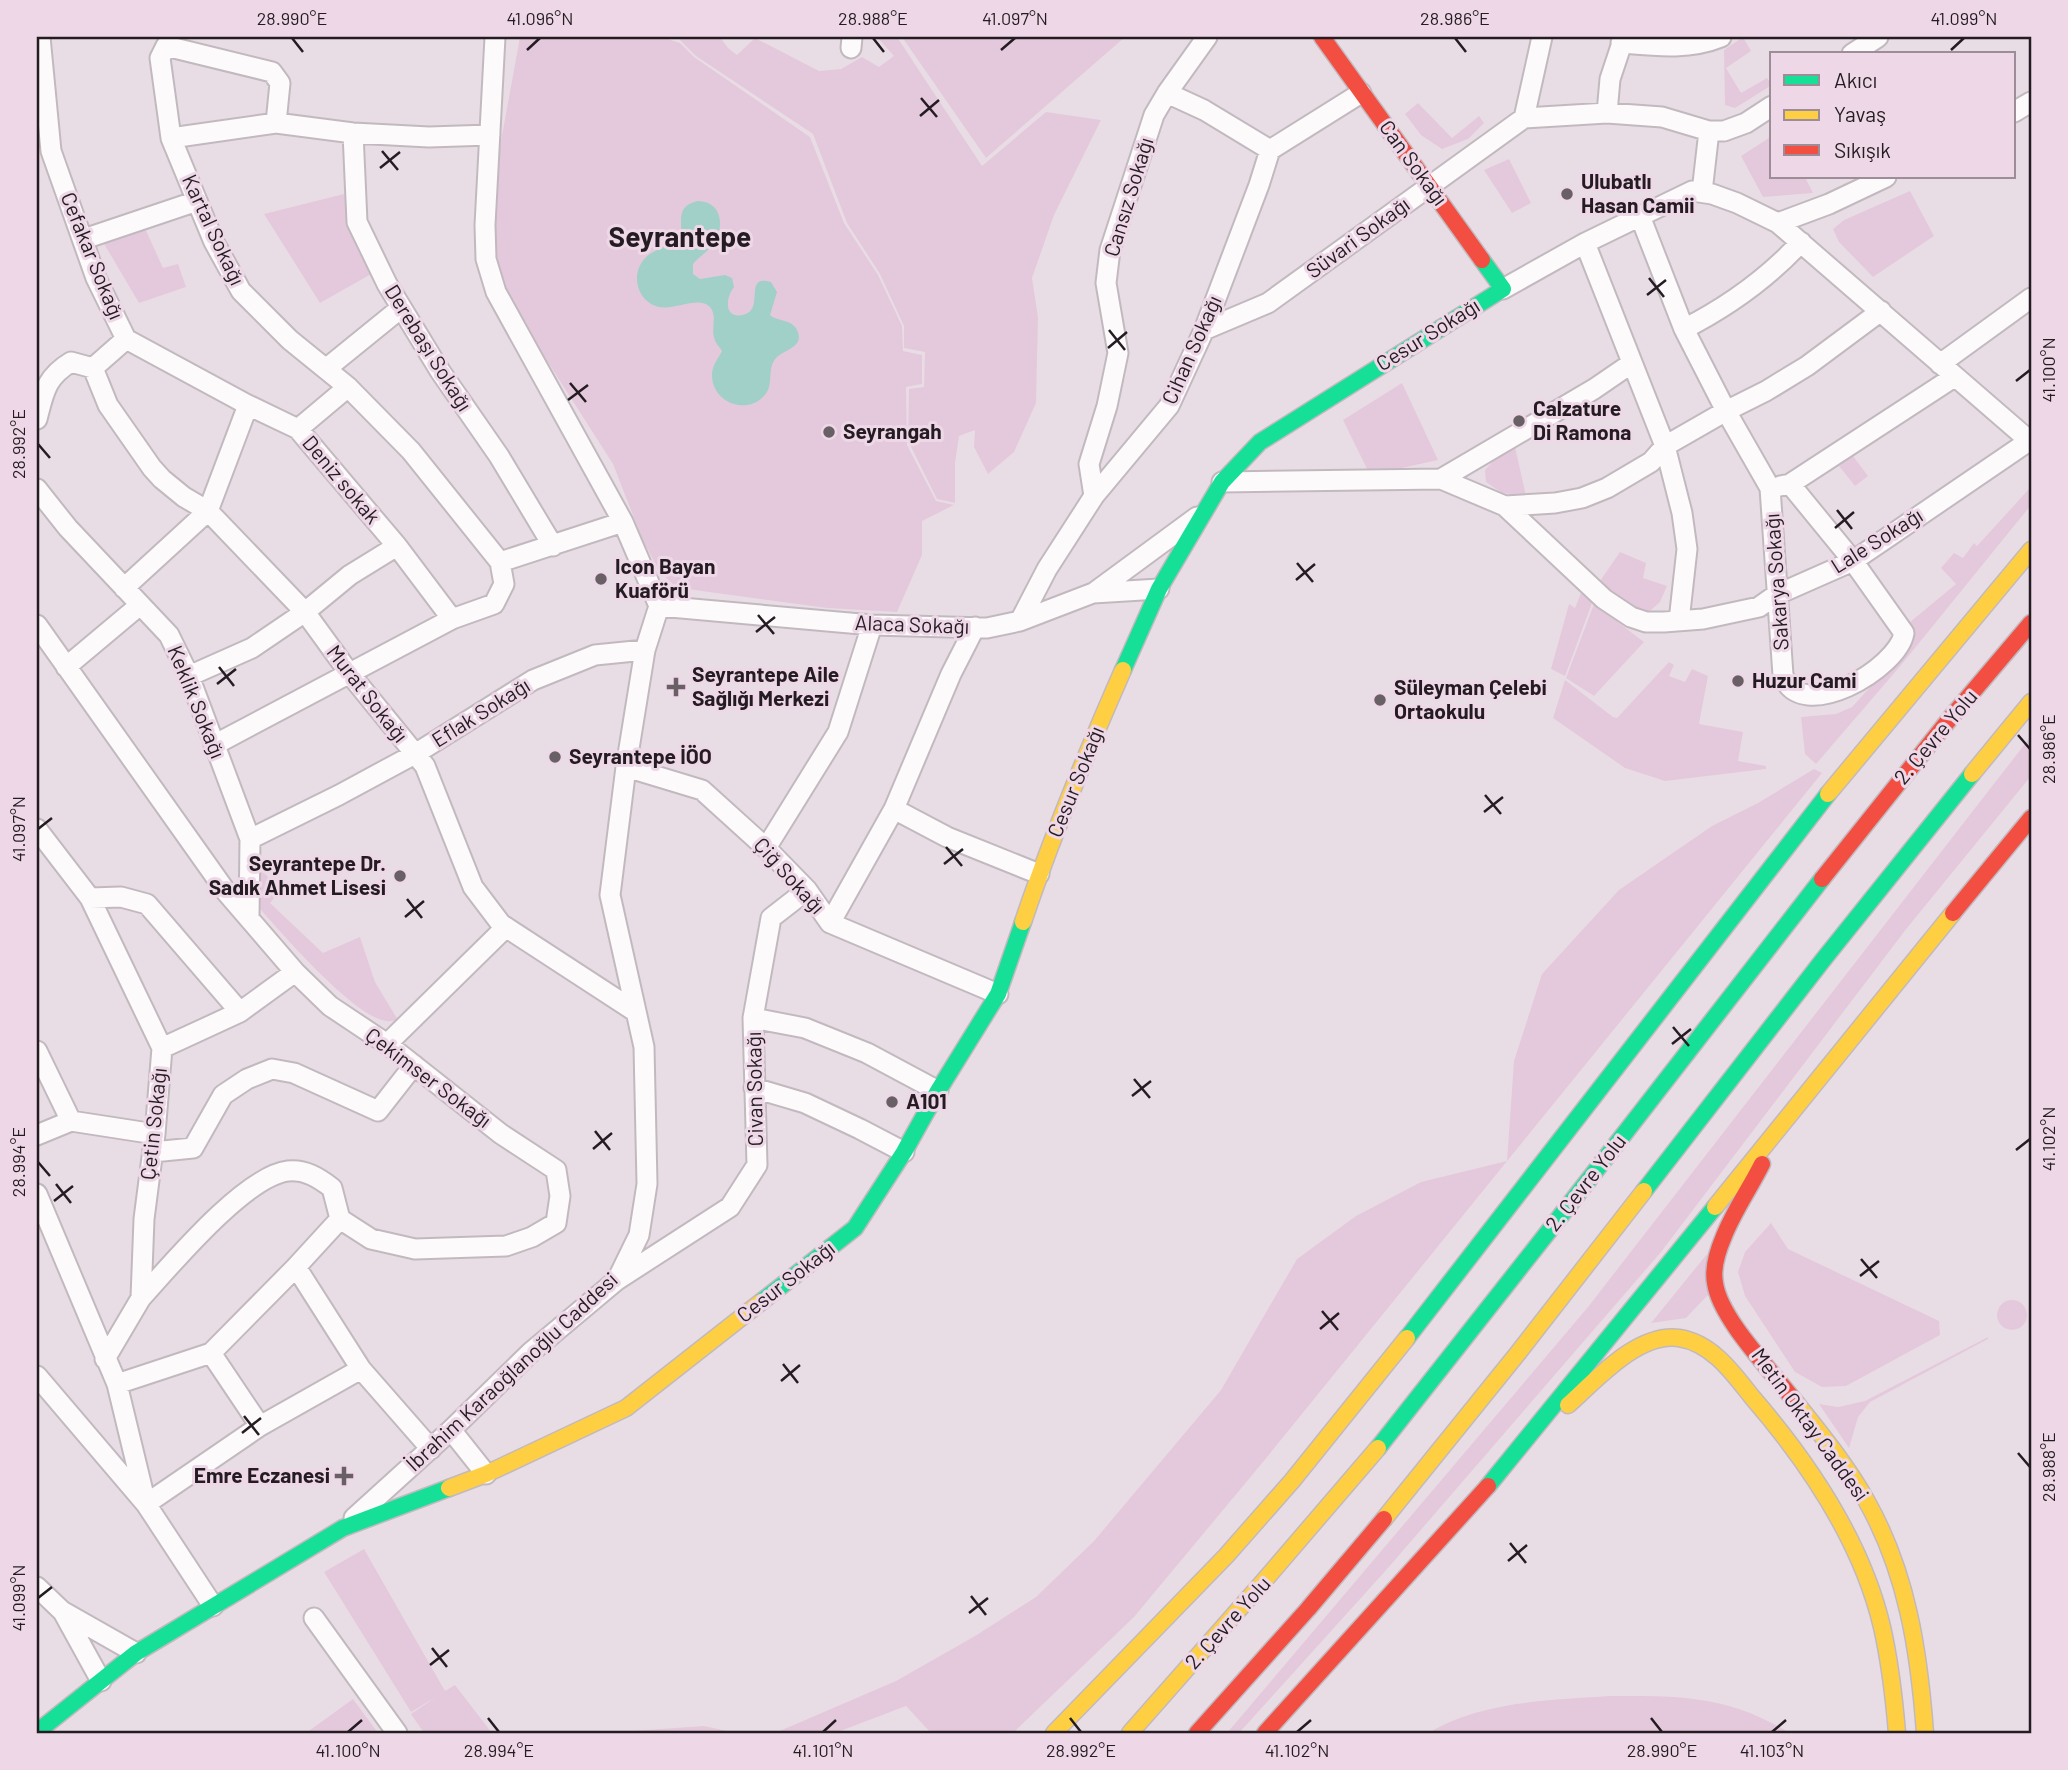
<svg xmlns="http://www.w3.org/2000/svg" width="2068" height="1770" font-family="Barlow,sans-serif">
<rect width="100%" height="100%" fill="#e9dde5"/>
<path fill="#e4c9dc" d="M 520,37 L 662,37 L 680,43 L 694,57 L 810,137 L 844,223 L 878,275 L 902,326 L 903,351 L 922,355 L 922,384 L 906,387 L 907,445 L 936,501 L 954,505 L 922,521 L 922,555 L 897,612 L 827,608 L 687,589 L 675,586 L 660,572 L 643,541 L 613,464 L 530,334 L 508,293 L 494,248 L 494,227 L 499,152 Z
M 682,37 L 720,37 L 728,48 L 737,55 L 755,38 L 819,71 L 841,69 L 862,57 L 879,67 L 894,56 L 877,37 L 897,37 L 982,166 L 1046,112 L 1101,120 L 1054,215 L 1032,278 L 1038,317 L 1036,403 L 1014,452 L 988,474 L 974,447 L 975,430 L 959,436 L 955,463 L 955,503 L 937,499 L 908,441 L 909,389 L 924,387 L 925,352 L 904,348 L 904,326 L 880,274 L 847,223 L 813,134 L 696,56 L 680,40 Z
M 902,37 L 1125,37 L 986,158 Z
M 1743,37 L 1751,51 L 1726,68 L 1741,93 L 1767,78 L 1772,85 L 1735,108 L 1725,105 L 1724,50 Z
M 1418,103 L 1452,138 L 1479,116 L 1484,123 L 1468,139 L 1442,149 L 1421,135 L 1405,114 Z
M 1772,136 L 1772,177 L 1805,177 L 1813,193 L 1763,197 L 1741,156 Z
M 1509,159 L 1531,203 L 1512,213 L 1484,170 Z
M 1910,191 L 1934,236 L 1873,277 L 1839,242 L 1833,229 L 1844,220 Z
M 344,194 L 352,234 L 373,273 L 320,303 L 264,214 Z
M 144,226 L 163,268 L 178,264 L 186,287 L 139,303 L 103,242 Z
M 1402,383 L 1438,460 L 1370,475 L 1343,420 Z
M 1515,447 L 1526,496 L 1502,493 L 1486,482 L 1485,470 L 1498,456 Z
M 1853,456 L 1868,476 L 1855,486 L 1839,466 Z
M 2029,489 L 2031,505 L 1902,664 L 1816,764 L 1805,754 L 1801,717 L 1836,714 L 1852,707 L 1914,639 L 1904,627 L 1956,584 L 1941,568 L 1954,553 L 1963,558 L 1974,543 L 1977,546 Z
M 1620,552 L 1646,563 L 1643,578 L 1667,586 L 1660,602 L 1650,611 C 1631,610 1615,593 1600,581 Z
M 1581,593 L 1592,603 L 1565,676 L 1551,669 L 1569,604 L 1575,608 Z
M 1594,604 L 1644,642 L 1594,696 L 1566,678 Z
M 1669,662 L 1674,665 L 1669,676 L 1685,682 L 1692,669 L 1708,676 L 1699,724 L 1743,732 L 1738,761 L 1766,766 L 1766,769 L 1665,781 L 1625,768 L 1553,718 L 1565,680 L 1613,717 L 1617,718 Z
M 2031,736 L 2031,776 L 1907,928 L 1661,1252 L 1388,1568 L 1239,1733 L 1227,1733 L 1588,1307 Z
M 1814,769 L 1822,773 L 1263,1462 L 1134,1617 L 1013,1733 L 931,1733 L 906,1706 L 835,1733 L 775,1733 L 896,1681 L 975,1636 L 1036,1597 L 1094,1541 L 1221,1390 L 1297,1259 L 1356,1216 L 1421,1182 L 1507,1161 L 1514,1061 L 1542,974 L 1619,890 L 1712,826 L 1758,803 Z
M 256,863 L 280,891 L 270,903 L 323,953 L 360,937 L 375,982 L 398,1020 C 394,1020 391,1022 387,1021 C 355,1019 277,928 254,902 Z
M 1771,1223 L 1788,1249 L 1939,1321 L 1940,1335 L 1846,1386 L 1822,1387 L 1795,1372 L 1745,1296 L 1738,1272 L 1745,1252 Z
M 1707,1254 L 1708,1295 L 1686,1318 L 1651,1323 Z
M1997 1315a15 15 0 1 1 30 0a15 15 0 1 1-30 0Z
M 1988,1337 L 1988,1339 L 1870,1402 L 1858,1417 L 1849,1448 L 1819,1404 L 1838,1407 L 1865,1401 Z
M 364,1549 L 445,1691 L 455,1685 L 492,1733 L 424,1733 L 411,1714 L 436,1697 L 411,1712 L 324,1572 Z
M 1610,1696 C 1682,1696 1726,1695 1790,1733 L 1428,1733 C 1481,1701 1550,1700 1610,1696 Z
M 353,1699 L 378,1733 L 306,1733 Z
M 704,1726 L 737,1733 L 633,1733 L 632,1731 Z"/>
<path fill="#a0d0c7" d="M 698,201 C 725,202 725,232 710,248 C 704,254 698,258 693,264 L 693,274 L 700,279 L 725,275 L 732,278 L 734,287 C 726,297 723,319 743,315 C 766,310 742,274 771,282 L 777,292 L 770,315 C 778,322 792,319 797,330 C 805,347 785,349 777,357 C 765,369 776,385 763,397 C 745,415 712,402 712,375 C 712,365 718,359 722,351 C 719,346 715,343 714,337 C 711,327 718,315 709,306 C 694,295 670,315 651,304 C 633,293 632,266 650,254 C 657,249 666,247 674,242 C 691,231 668,208 698,201 Z"/>
<g fill="none" stroke-linecap="round" stroke-linejoin="round">
<defs>
<path id="street" d="M 40,37 L 51,151 L 96,278 L 126,339
M 1621,43 C 1656,46 1689,50 1721,37
M 851,48 L 852,37
M 1852,54 L 1878,37
M 1167,93 L 1204,110 L 1270,150
M 2014,112 L 2031,102
M 1607,113 L 1610,79 L 1624,37
M 1524,118 L 1542,37
M 276,123 L 280,83 L 272,72 L 166,46 L 160,58 L 171,138 L 214,242 L 241,291 L 290,340 L 348,387 L 411,451 L 500,562
M 353,133 L 357,222 L 387,284 L 440,371 L 499,456 L 553,546
M 171,138 L 276,123 L 353,133 L 429,137 L 490,135
M 1702,192 L 1709,131
M 1640,216 L 1684,329 L 1726,411 L 1770,488 L 1783,675 C 1800,726 1898,669 1904,633 L 1853,561 L 1790,484
M 1778,223 L 1829,204 L 1886,177
M 84,239 L 197,201
M 1585,243 L 1665,446 L 1682,513 L 1687,549 L 1679,621
M 1503,289 L 1585,243 L 1692,191 L 1712,194 L 1737,203 L 1778,223 L 2031,442
M 1684,329 C 1729,306 1767,279 1801,242
M 1204,330 L 1268,303 L 1524,118 L 1607,113 L 1662,117 L 1709,131 L 1724,131 L 1746,123 L 1772,106
M 126,339 L 248,405 L 298,429 L 397,546 L 452,619
M 1940,364 L 2031,298
M 93,368 L 108,405 L 152,468 L 162,479 L 184,497 L 208,511 L 305,612 L 350,674 L 425,766 L 473,887 L 501,924 L 636,1012
M 327,368 L 401,308
M 37,419 C 44,392 46,377 71,362 L 93,368 L 126,339
M 298,429 L 348,387
M 1441,479 L 1594,389 L 1632,363
M 1222,482 L 1441,479 L 1505,506 L 1604,599 L 1631,617 L 1646,622 L 1664,622 L 1703,619 L 1759,607 L 1776,595 L 1853,561 L 2029,441
M 1780,486 L 1790,484 L 1954,377
M 37,489 L 68,528 L 169,635 L 189,676 L 250,839 L 249,918
M 1094,496 L 1089,464 L 1107,406 L 1118,353 L 1106,283 L 1110,250 L 1154,115 L 1167,93 L 1207,37
M 1505,506 L 1555,503 L 1582,498 L 1607,488 L 1651,462 L 1665,446 L 1726,411 L 1766,391 L 1807,366 L 1881,311
M 124,588 L 208,511 L 248,405
M 1095,592 L 1197,517
M 659,606 L 872,625 L 987,628 L 1020,621 L 1093,593 L 1159,589
M 1020,621 L 1047,569 L 1094,496 L 1169,406 L 1204,330 L 1259,185 L 1270,150 L 1361,93
M 37,625 L 227,893 L 295,972
M 66,667 L 140,605
M 189,676 L 252,648 L 305,612 L 350,575 L 397,546
M 214,745 L 452,619 L 494,604 L 504,584 L 500,562 L 623,522
M 626,767 L 702,790 L 766,848 L 807,890 L 830,923 L 998,994
M 894,809 L 947,837 L 1039,874
M 37,829 L 90,898 L 162,1048 L 155,1134 L 144,1219 L 141,1298 L 105,1359
M 250,839 L 339,795 L 415,754 L 533,680 L 595,655 L 645,650
M 766,848 L 838,732 L 872,625
M 90,898 L 121,897 L 147,904 L 240,1012 L 295,972 L 330,1006 L 387,1044 L 501,1134 L 556,1170 L 560,1196 L 556,1223 L 532,1237 L 506,1246 L 415,1249 L 371,1239 L 340,1219
M 830,923 L 894,809 L 951,674 L 975,627
M 753,1018 L 805,1028 L 867,1053 L 938,1091
M 387,1044 L 506,927
M 162,1048 L 240,1012
M 37,1051 L 71,1121
M 754,1088 L 805,1103 L 860,1129 L 904,1152
M 37,1135 L 71,1121 L 155,1134
M 153,1152 L 193,1148 L 223,1095 L 247,1079 L 272,1069 L 294,1073 L 378,1111 L 414,1065
M 37,1194 L 117,1384 L 146,1504 L 260,1426 L 361,1369
M 296,1267 L 361,1369 L 431,1449
M 617,1280 L 730,1207 L 757,1165 L 753,1018 L 771,918 L 807,890
M 141,1298 C 171,1265 245,1176 288,1171 C 305,1169 319,1178 332,1188 L 340,1219
M 211,1353 L 260,1426
M 37,1376 L 146,1504 L 213,1606
M 117,1384 L 211,1353 L 296,1267 L 340,1219
M 451,1430 L 486,1474
M 354,1518 L 451,1430 L 531,1352 L 617,1280 L 639,1235 L 647,1184 L 644,1047 L 610,895 L 626,767 L 645,650 L 659,606 L 623,522 L 496,292 L 486,259 L 485,225 L 495,37
M 37,1587 L 62,1611 L 136,1653
M 63,1612 L 101,1681
M 314,1618 L 397,1733"/>
<path id="fast" d="M 1123,670 L 1159,589 L 1222,482 L 1260,442 L 1503,289 L 1482,260
M 1644,1191 L 1823,960 L 1972,774
M 761,1302 L 855,1228 L 904,1152 L 938,1091 L 998,994 L 1023,922
M 1407,1338 L 1828,794
M 1378,1448 L 1552,1227 L 1822,879
M 1488,1486 L 1715,1207
M 37,1732 L 136,1653 L 343,1528 L 449,1488"/>
<path id="slow" d="M 1972,774 L 2031,702
M 1828,794 L 2031,550
M 1023,922 C 1052,836 1087,752 1123,670
M 1715,1207 L 1953,913
M 1793,1399 C 1819,1432 1846,1464 1866,1500 C 1907,1572 1919,1651 1925,1733
M 1568,1405 C 1596,1380 1638,1332 1679,1338 C 1712,1343 1733,1373 1752,1397 C 1809,1463 1862,1542 1882,1627 C 1890,1662 1894,1697 1897,1733
M 449,1488 L 486,1474 L 626,1408 L 761,1302
M 1384,1519 L 1518,1353 L 1644,1191
M 1054,1733 L 1226,1556 L 1292,1481 L 1407,1338
M 1130,1733 L 1263,1582 L 1378,1448"/>
<path id="jam" d="M 1322,37 L 1482,260
M 1822,879 L 1948,721 L 2031,623
M 1953,913 L 2031,818
M 1762,1164 C 1750,1188 1734,1211 1724,1236 C 1718,1250 1712,1268 1715,1283 C 1720,1319 1771,1370 1793,1399
M 1197,1733 L 1308,1609 L 1384,1519
M 1265,1733 L 1488,1486"/>
</defs>
<use href="#street" stroke="#c2b9bf" stroke-width="23"/>
<use href="#fast" stroke="#c2b9bf" stroke-width="19"/>
<use href="#slow" stroke="#c2b9bf" stroke-width="19"/>
<use href="#jam" stroke="#c2b9bf" stroke-width="19"/>
<use href="#street" stroke="#fcfafb" stroke-width="19"/>
<use href="#fast" stroke="#16e098" stroke-width="16"/>
<use href="#slow" stroke="#ffcf43" stroke-width="16"/>
<use href="#jam" stroke="#f24e42" stroke-width="16"/>
</g>
<path fill="none" stroke="#241c22" stroke-width="2.5" d="M 292,38 L 303,52M 873,38 L 884,52M 1455,38 L 1466,52M 527,50 L 540,38M 1001,50 L 1015,38M 1951,50 L 1964,38M 921,98 L 937,117M 920,116 L 939,100M 382,151 L 398,170M 380,168 L 400,152M 1649,278 L 1664,297M 1647,295 L 1666,280M 1109,330 L 1125,350M 1108,348 L 1127,332M 2016,381 L 2030,370M 570,383 L 586,402M 568,400 L 588,385M 38,444 L 50,458M 1837,510 L 1852,529M 1835,528 L 1854,512M 1297,563 L 1313,582M 1296,580 L 1315,564M 758,615 L 774,634M 756,632 L 775,617M 219,667 L 234,686M 217,684 L 236,669M 2018,735 L 2030,749M 1485,795 L 1501,814M 1484,812 L 1503,797M 38,829 L 52,818M 946,847 L 962,866M 944,864 L 963,849M 407,899 L 422,918M 405,917 L 424,901M 1673,1027 L 1689,1046M 1672,1044 L 1691,1029M 1134,1079 L 1150,1098M 1132,1096 L 1151,1081M 595,1131 L 610,1150M 593,1149 L 612,1133M 2016,1150 L 2030,1139M 38,1162 L 50,1176M 56,1184 L 71,1203M 54,1201 L 73,1186M 1861,1259 L 1877,1278M 1860,1276 L 1879,1261M 1322,1311 L 1338,1330M 1320,1329 L 1339,1313M 783,1364 L 798,1383M 781,1381 L 800,1365M 244,1416 L 259,1435M 242,1433 L 261,1418M 2018,1453 L 2030,1467M 1510,1543 L 1526,1563M 1508,1561 L 1527,1545M 971,1596 L 986,1615M 38,1598 L 52,1587M 969,1613 L 988,1598M 432,1648 L 447,1667M 430,1665 L 449,1650M 488,1718 L 499,1732M 1070,1718 L 1081,1732M 1651,1718 L 1662,1732M 348,1732 L 362,1720M 823,1732 L 836,1720M 1297,1732 L 1311,1720M 1772,1732 L 1786,1720"/>
<g fill="#696066" stroke="#eed8e7" stroke-width="2.5">
<circle cx="1567" cy="194" r="7"/>
<circle cx="1519" cy="421" r="7"/>
<circle cx="829" cy="432" r="7"/>
<circle cx="601" cy="579" r="7"/>
<circle cx="1738" cy="681" r="7"/>
<path d="M672.5 676.5h7v7h7v7h-7v7h-7v-7h-7v-7h7z"/>
<circle cx="1380" cy="700" r="7"/>
<circle cx="555" cy="757" r="7"/>
<circle cx="400" cy="876" r="7"/>
<circle cx="892" cy="1102" r="7"/>
<path d="M340.5 1465.5h7v7h7v7h-7v7h-7v-7h-7v-7h7z"/>
</g>
<g text-anchor="middle" stroke-width="6" stroke-linejoin="round" paint-order="stroke">
<g font-size="21" fill="#241c22" stroke="#eed8e7">
<text transform="translate(1413 163) rotate(54)" y="7">Can Sokağı</text>
<text transform="translate(1129 197) rotate(-73)" y="7">Cansız Sokağı</text>
<text transform="translate(213 230) rotate(65)" y="7">Kartal Sokağı</text>
<text transform="translate(1358 238) rotate(-36)" y="7">Süvari Sokağı</text>
<text transform="translate(92 256) rotate(68)" y="7">Cefakar Sokağı</text>
<text transform="translate(1428 335) rotate(-32)" y="7">Cesur Sokağı</text>
<text transform="translate(428 348) rotate(58)" y="7">Derebaşı Sokağı</text>
<text transform="translate(1192 350) rotate(-66)" y="7">Cihan Sokağı</text>
<text transform="translate(341 480) rotate(50)" y="7">Deniz sokak</text>
<text transform="translate(1877 541) rotate(-32)" y="7">Lale Sokağı</text>
<text transform="translate(1777 582) rotate(-94)" y="7">Sakarya Sokağı</text>
<text transform="translate(912 625) rotate(2)" y="7">Alaca Sokağı</text>
<text transform="translate(367 694) rotate(52)" y="7">Murat Sokağı</text>
<text transform="translate(196 702) rotate(68)" y="7">Keklik Sokağı</text>
<text transform="translate(481 713) rotate(-32)" y="7">Eflak Sokağı</text>
<text transform="translate(1936 737) rotate(-50)" y="7">2. Çevre Yolu</text>
<text transform="translate(1076 782) rotate(-68)" y="7">Cesur Sokağı</text>
<text transform="translate(789 876) rotate(48)" y="7">Çiğ Sokağı</text>
<text transform="translate(428 1078) rotate(37)" y="7">Çekimser Sokağı</text>
<text transform="translate(755 1089) rotate(-91)" y="7">Civan Sokağı</text>
<text transform="translate(154 1124) rotate(-84)" y="7">Çetin Sokağı</text>
<text transform="translate(1586 1183) rotate(-52)" y="7">2. Çevre Yolu</text>
<text transform="translate(786 1282) rotate(-38)" y="7">Cesur Sokağı</text>
<text transform="translate(512 1372) rotate(-43)" y="7">İbrahim Karaoğlanoğlu Caddesi</text>
<text transform="translate(1810 1425) rotate(54)" y="7">Metin Oktay Caddesi</text>
<text transform="translate(1228 1623) rotate(-48)" y="7">2. Çevre Yolu</text>
</g>
<g font-size="21" font-weight="bold" fill="#241c22" stroke="#eed8e7" text-anchor="start">
<text x="1581" y="189">Ulubatlı<tspan x="1581" dy="24">Hasan Camii</tspan></text>
<text x="1533" y="416">Calzature<tspan x="1533" dy="24">Di Ramona</tspan></text>
<text x="843" y="439">Seyrangah</text>
<text x="615" y="574">Icon Bayan<tspan x="615" dy="24">Kuaförü</tspan></text>
<text x="692" y="682">Seyrantepe Aile<tspan x="692" dy="24">Sağlığı Merkezi</tspan></text>
<text x="1752" y="688">Huzur Cami</text>
<text x="1394" y="695">Süleyman Çelebi<tspan x="1394" dy="24">Ortaokulu</tspan></text>
<text x="569" y="764">Seyrantepe İÖO</text>
<text x="386" y="871" text-anchor="end">Seyrantepe Dr.<tspan x="386" dy="24">Sadık Ahmet Lisesi</tspan></text>
<text x="906" y="1109">A101</text>
<text x="330" y="1483" text-anchor="end">Emre Eczanesi</text>
</g>
<g font-size="28" font-weight="bold" fill="#241c22" stroke="#eed8e7">
<text x="680" y="247">Seyrantepe</text>
</g>
</g>
<rect width="2068" height="1770" fill="none" stroke="#eed8e7" stroke-width="77"/>
<rect x="1770" y="52" width="245" height="126" fill="#eed8e7" stroke="#9d8d98" stroke-width="2"/>
<rect x="1784" y="75" width="35" height="10" fill="#16e098" stroke="#9d8d98" stroke-width="2"/>
<text x="1834" y="88" font-size="21" fill="#241c22">Akıcı</text>
<rect x="1784" y="110" width="35" height="10" fill="#ffcf43" stroke="#9d8d98" stroke-width="2"/>
<text x="1834" y="122" font-size="21" fill="#241c22">Yavaş</text>
<rect x="1784" y="145" width="35" height="10" fill="#f24e42" stroke="#9d8d98" stroke-width="2"/>
<text x="1834" y="158" font-size="21" fill="#241c22">Sıkışık</text>
<rect x="38" y="38" width="1992" height="1694" fill="none" stroke="#241c22" stroke-width="2.5"/>
<g font-size="18" text-anchor="middle" fill="#241c22">
<text x="292" y="25">28.990°E</text>
<text x="540" y="25">41.096°N</text>
<text x="873" y="25">28.988°E</text>
<text x="1015" y="25">41.097°N</text>
<text x="1455" y="25">28.986°E</text>
<text x="1964" y="25">41.099°N</text>
<text transform="translate(2049 370) rotate(-90)" y="6">41.100°N</text>
<text transform="translate(19 444) rotate(-90)" y="6">28.992°E</text>
<text transform="translate(2049 749) rotate(-90)" y="6">28.986°E</text>
<text transform="translate(19 829) rotate(-90)" y="6">41.097°N</text>
<text transform="translate(2049 1139) rotate(-90)" y="6">41.102°N</text>
<text transform="translate(19 1162) rotate(-90)" y="6">28.994°E</text>
<text transform="translate(2049 1467) rotate(-90)" y="6">28.988°E</text>
<text transform="translate(19 1598) rotate(-90)" y="6">41.099°N</text>
<text x="348" y="1757">41.100°N</text>
<text x="499" y="1757">28.994°E</text>
<text x="823" y="1757">41.101°N</text>
<text x="1081" y="1757">28.992°E</text>
<text x="1297" y="1757">41.102°N</text>
<text x="1662" y="1757">28.990°E</text>
<text x="1772" y="1757">41.103°N</text>
</g>
</svg>
